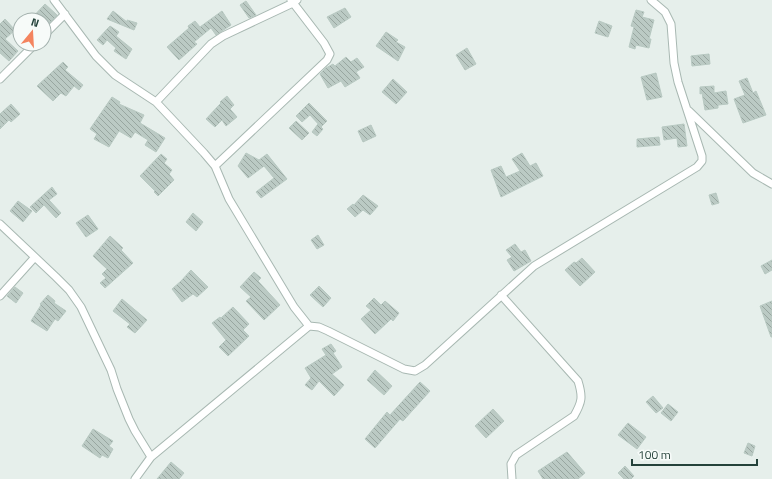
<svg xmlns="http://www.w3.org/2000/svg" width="772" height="479" font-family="'Titillium Web',sans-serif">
<defs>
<pattern id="building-back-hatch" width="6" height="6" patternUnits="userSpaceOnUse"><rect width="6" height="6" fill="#bbcac4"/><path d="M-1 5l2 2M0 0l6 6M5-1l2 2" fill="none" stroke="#98a6a0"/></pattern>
</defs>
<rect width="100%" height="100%" fill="#e6efeb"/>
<path fill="url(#building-back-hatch)" stroke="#b8c9c2" d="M 246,1 L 256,15 L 249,18 L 240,5 Z
M 45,4 L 57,15 L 44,28 L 44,20 L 30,20 Z
M 345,8 L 351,17 L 334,28 L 327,17 Z
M 636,10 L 644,12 L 642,17 L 654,20 L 649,39 L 651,39 L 649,48 L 636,45 L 635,49 L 629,47 L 634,27 L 631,26 Z
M 113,11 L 127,22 L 127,20 L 137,23 L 134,30 L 107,19 Z
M 222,11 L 231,25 L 216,35 L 211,28 L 194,42 L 197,44 L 179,60 L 167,47 L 189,28 L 188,26 L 195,21 L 200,27 Z
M 5,19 L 15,30 L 5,39 L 18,51 L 9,61 L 0,53 L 0,24 Z
M 599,21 L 612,26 L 608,37 L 595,33 Z
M 110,26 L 119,32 L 116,36 L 132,49 L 126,59 L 114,51 L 116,48 L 107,40 L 103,45 L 97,40 Z
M 386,32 L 398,40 L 396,42 L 405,47 L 398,61 L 376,46 Z
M 467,48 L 476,64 L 465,70 L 456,55 Z
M 709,54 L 710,64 L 692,66 L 691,56 Z
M 346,57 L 351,62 L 357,58 L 364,67 L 356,72 L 360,78 L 345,87 L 341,81 L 328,88 L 320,74 L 326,68 L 333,64 L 335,66 Z
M 63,62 L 68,67 L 65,70 L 83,85 L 79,90 L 74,86 L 66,96 L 61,93 L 53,101 L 37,86 Z
M 656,73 L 662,97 L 647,100 L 641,77 Z
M 747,78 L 753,93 L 756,91 L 766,115 L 743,123 L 734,99 L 745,95 L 739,81 Z
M 393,79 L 407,92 L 396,104 L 382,92 Z
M 714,86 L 714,93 L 726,91 L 728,104 L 718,105 L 718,108 L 705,110 L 702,93 L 700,94 L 700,87 Z
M 227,96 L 234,105 L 230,109 L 237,117 L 226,126 L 222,120 L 215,127 L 206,119 L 221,103 L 220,102 Z
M 112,97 L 120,102 L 119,104 L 144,115 L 140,123 L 165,138 L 156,152 L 145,145 L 148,140 L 135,132 L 131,138 L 119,131 L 109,147 L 94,139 L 97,134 L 90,129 Z
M 309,103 L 327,121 L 321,127 L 310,115 L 302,122 L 296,116 Z
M 11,104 L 20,114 L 11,122 L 9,120 L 0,129 L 0,114 Z
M 296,121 L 309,133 L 302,140 L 289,128 Z
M 318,124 L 323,129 L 317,136 L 312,132 Z
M 684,124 L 687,146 L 678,147 L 677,138 L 664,140 L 662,127 Z
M 371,125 L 376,136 L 363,142 L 358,131 Z
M 659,137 L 660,145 L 637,147 L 637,139 Z
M 246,153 L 259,160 L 267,154 L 287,179 L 261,198 L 256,192 L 274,178 L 264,166 L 248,178 L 238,166 Z
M 522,153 L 530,166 L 536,163 L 543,176 L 501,197 L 491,170 L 501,166 L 506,177 L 520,171 L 512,159 Z
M 161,154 L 167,159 L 164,163 L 172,170 L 169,174 L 174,180 L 158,196 L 154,192 L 155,191 L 140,176 Z
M 52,187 L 57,194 L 49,200 L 61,213 L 56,218 L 44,205 L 36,213 L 30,207 Z
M 716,193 L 719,203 L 712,205 L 709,195 Z
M 363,195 L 378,206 L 370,215 L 363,210 L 355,217 L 347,209 L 353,204 L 354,205 Z
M 18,201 L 32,211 L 23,222 L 10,211 Z
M 193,213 L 203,222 L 196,231 L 186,222 Z
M 88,215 L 98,229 L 86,237 L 76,223 Z
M 318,235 L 324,245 L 317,249 L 311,240 Z
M 110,236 L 123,248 L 121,250 L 133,263 L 105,288 L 100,283 L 106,278 L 102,274 L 107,269 L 93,256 Z
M 515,244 L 521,252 L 525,250 L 531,261 L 514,271 L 507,260 L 512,257 L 506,250 Z
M 582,258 L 595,272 L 580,286 L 565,270 L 574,262 L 576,263 Z
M 772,260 L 772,270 L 765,274 L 761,266 Z
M 191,270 L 208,287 L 197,297 L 193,294 L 182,302 L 172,289 L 181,281 Z
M 254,272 L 261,278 L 258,281 L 280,305 L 264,320 L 246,301 L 251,297 L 240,287 Z
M 319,286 L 331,298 L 323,307 L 310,295 Z
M 15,287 L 23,293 L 16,303 L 7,296 Z
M 48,295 L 55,301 L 54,303 L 66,311 L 58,321 L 55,319 L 47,331 L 31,321 L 41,305 L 40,304 Z
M 374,298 L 381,305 L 385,301 L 399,313 L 393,321 L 391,319 L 375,334 L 361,319 L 371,310 L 366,306 Z
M 122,299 L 147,320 L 135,333 L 127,327 L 130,324 L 113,311 Z
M 772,301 L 772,337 L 771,337 L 760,306 Z
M 233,307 L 249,324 L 243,330 L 249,336 L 228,356 L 219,347 L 226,340 L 212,323 L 220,317 L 221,318 Z
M 331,344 L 336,351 L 333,353 L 342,367 L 332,374 L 344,385 L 334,396 L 319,381 L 312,390 L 305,385 L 311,378 L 305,368 L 326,355 L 322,349 Z
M 375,370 L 392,386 L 384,395 L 367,380 Z
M 420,382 L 430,391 L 403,421 L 400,419 L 375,448 L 365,439 L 387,412 L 390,415 Z
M 653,396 L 663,408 L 656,413 L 646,402 Z
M 668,404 L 678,412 L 671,421 L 661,413 Z
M 493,409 L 504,421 L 486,438 L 475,426 Z
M 628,423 L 646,437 L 637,449 L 618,435 Z
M 93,429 L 113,441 L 109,446 L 113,449 L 108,458 L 102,455 L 100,458 L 82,446 Z
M 748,443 L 755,446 L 752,456 L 744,453 Z
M 567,452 L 585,473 L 578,479 L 543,479 L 538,471 Z
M 171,462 L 184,473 L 179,479 L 157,479 Z
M 625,466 L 634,476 L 631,479 L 624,479 L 618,473 Z"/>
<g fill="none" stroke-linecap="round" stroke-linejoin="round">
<defs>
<path id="minor" d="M 54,0 L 96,56 L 115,75 L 156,102 L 204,153 L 215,166 L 229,199 L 294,307 L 309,326 L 319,327 L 328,331 L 404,369 L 415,371 L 425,365 L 534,266 L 697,167 L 702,161 L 702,156 L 678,82 L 674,63 L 671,24 L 665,12 L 651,0
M 44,35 L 65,14
M 0,79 L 35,44
M 156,102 L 211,44 L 223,36 L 293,3 L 297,0
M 689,111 L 753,173 L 772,184
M 215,166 L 327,60 L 330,54 L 324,43 L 291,0
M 0,224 L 56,277 L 69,290 L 81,307 L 111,370 L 117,389 L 129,419 L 135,431 L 151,457
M 501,295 L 578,381 C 583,397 582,402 574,416 L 516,455 L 511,464 L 512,479
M 0,296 L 35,257
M 135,479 L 151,457 L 309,326"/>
</defs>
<use href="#minor" stroke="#a8b8b2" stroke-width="9"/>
<use href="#minor" stroke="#fff" stroke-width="7"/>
</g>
<g transform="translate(32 32) rotate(18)"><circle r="19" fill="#f7fbf9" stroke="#a3b1ad"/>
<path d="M0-3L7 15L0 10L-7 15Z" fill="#f4845f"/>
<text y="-6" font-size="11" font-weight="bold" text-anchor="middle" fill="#24423a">N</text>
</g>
<path d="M632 459v6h125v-6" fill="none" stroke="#24423a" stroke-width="2"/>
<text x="638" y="459" font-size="12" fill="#24423a" stroke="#f7fbf9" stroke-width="3" paint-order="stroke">100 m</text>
</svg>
